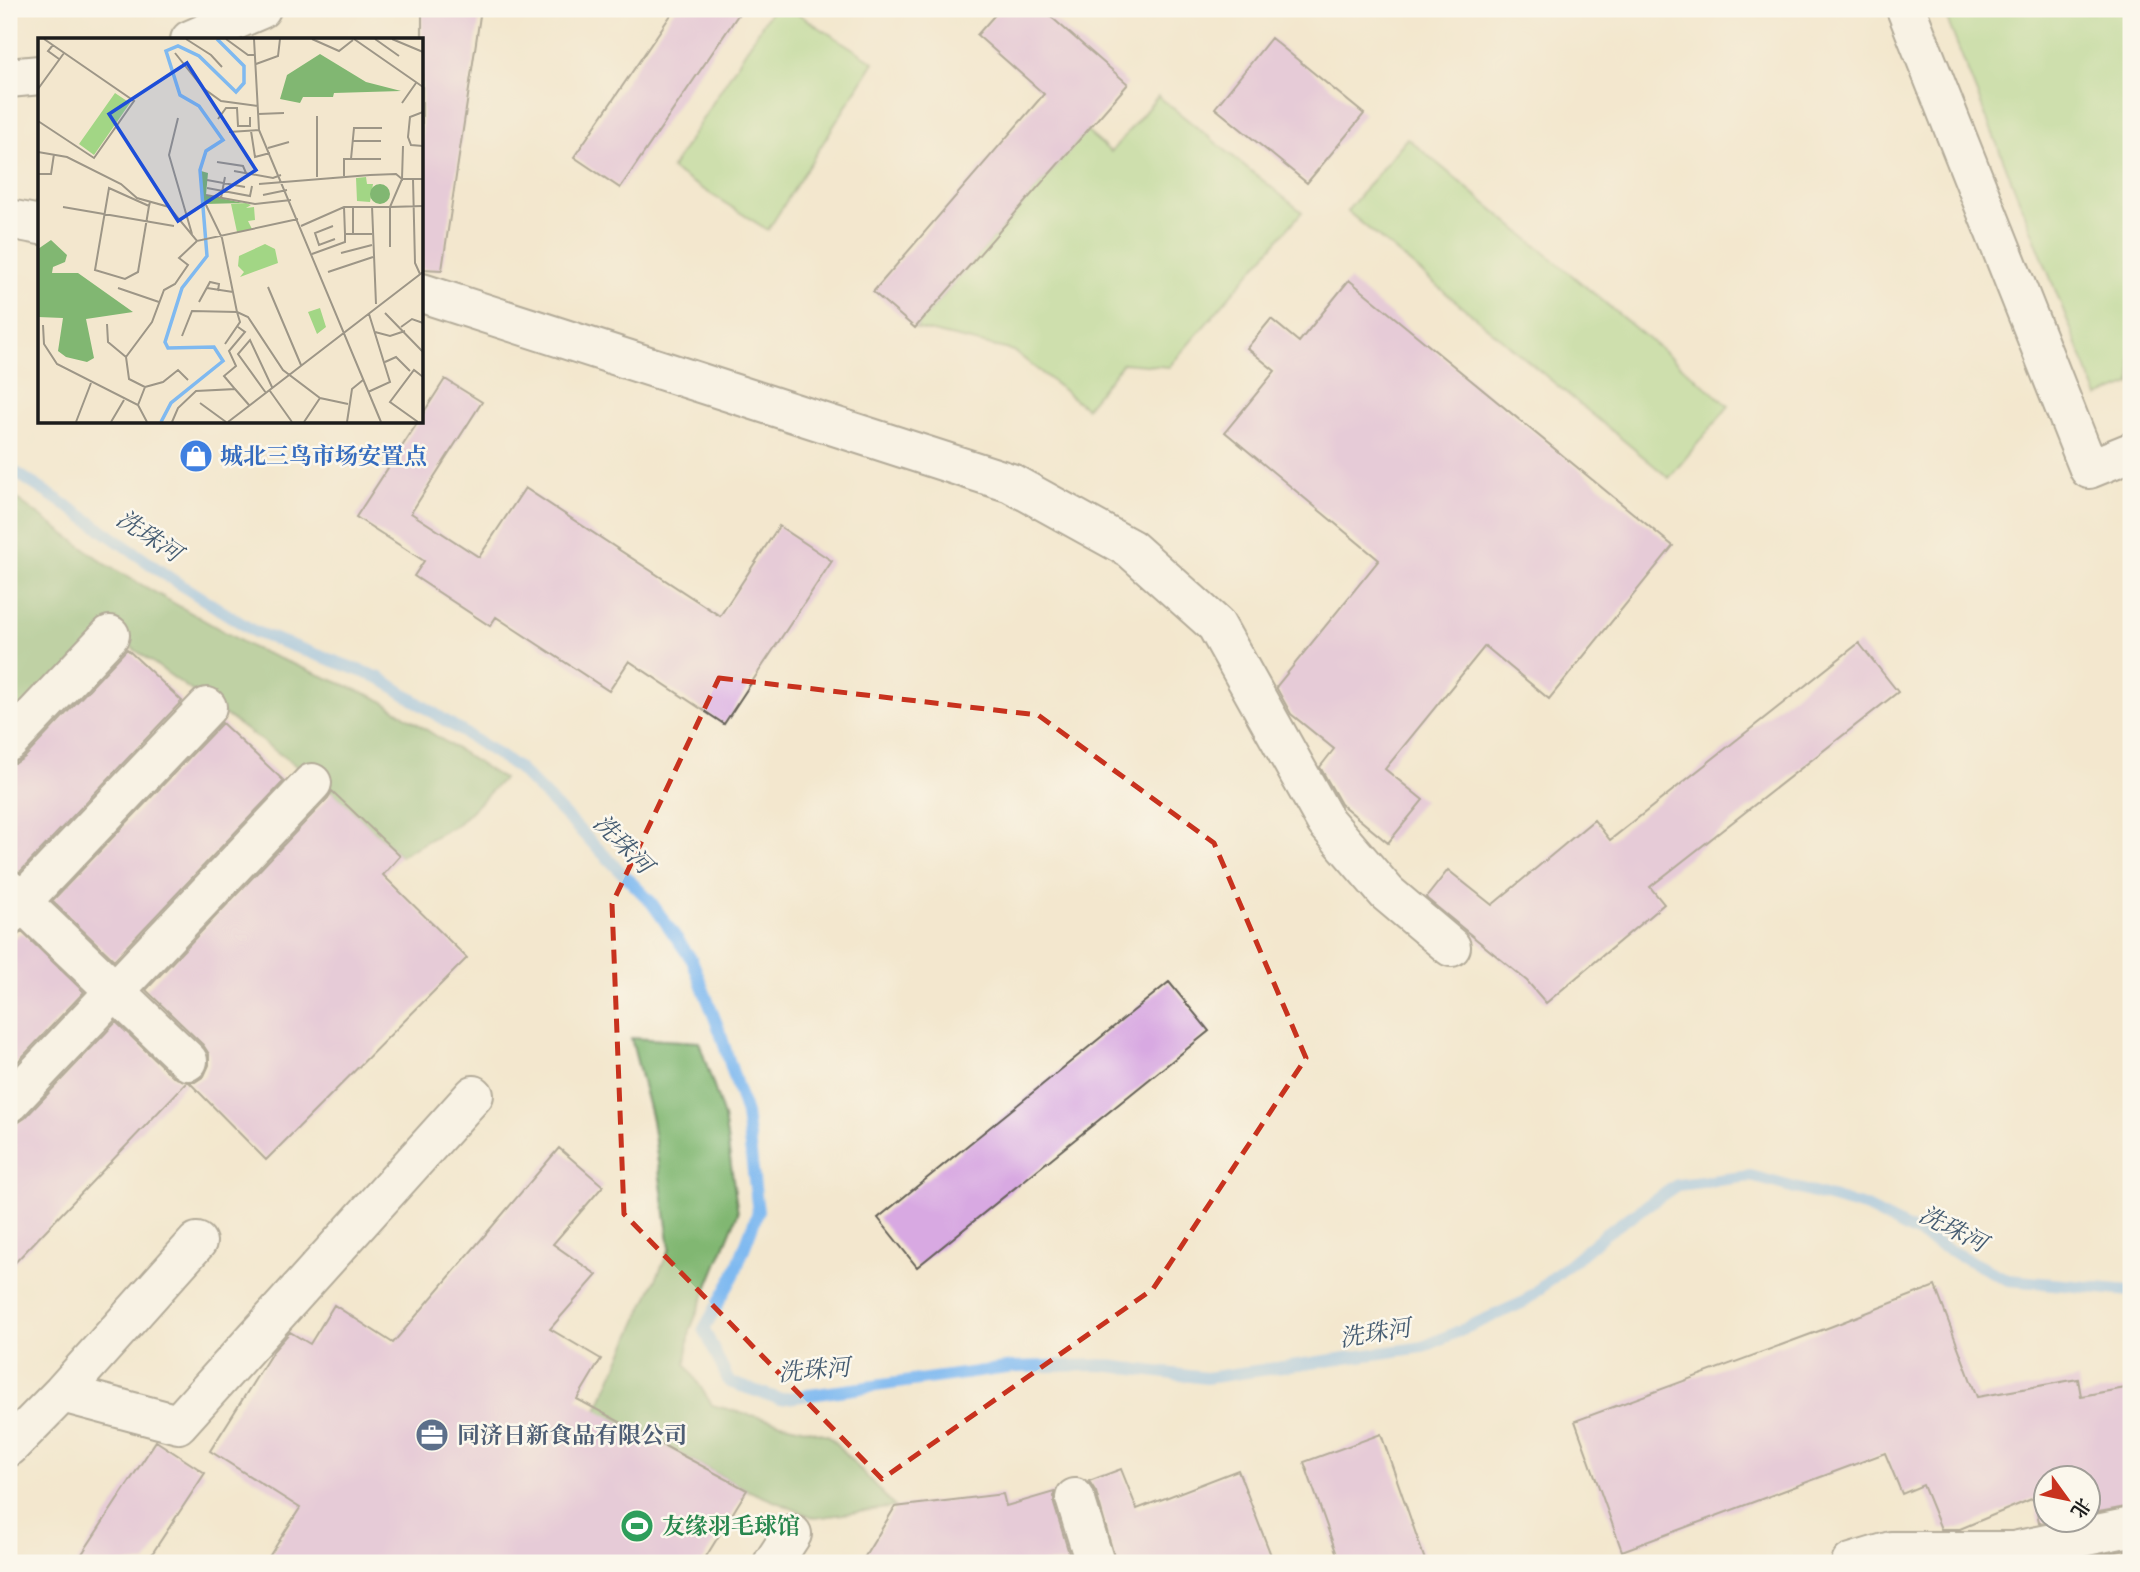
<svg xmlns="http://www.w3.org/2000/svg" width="2140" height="1572" font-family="'Libre Caslon Text','Noto Serif SC',serif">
<rect width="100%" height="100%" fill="#fbf7ec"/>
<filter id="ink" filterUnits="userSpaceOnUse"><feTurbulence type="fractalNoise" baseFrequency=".0143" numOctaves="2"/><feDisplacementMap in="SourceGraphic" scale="14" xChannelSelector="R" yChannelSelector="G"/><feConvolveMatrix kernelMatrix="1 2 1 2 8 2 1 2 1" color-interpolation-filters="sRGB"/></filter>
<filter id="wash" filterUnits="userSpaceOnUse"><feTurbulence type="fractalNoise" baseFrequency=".00686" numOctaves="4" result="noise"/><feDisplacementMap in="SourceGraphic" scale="28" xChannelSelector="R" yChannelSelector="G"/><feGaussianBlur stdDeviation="1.57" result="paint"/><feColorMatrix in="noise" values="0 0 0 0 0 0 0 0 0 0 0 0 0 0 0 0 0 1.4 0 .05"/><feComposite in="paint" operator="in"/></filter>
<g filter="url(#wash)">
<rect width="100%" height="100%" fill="#f3e7ce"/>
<path fill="#a2d685" stroke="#5f7950" stroke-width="2" d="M 772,9 L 790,9 L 874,62 L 768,230 L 671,169 Z
M 1943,9 L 2131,9 L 2131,384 L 2098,397 Z
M 1158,96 L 1302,212 L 1169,367 L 1123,363 L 1086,408 L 1014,351 L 915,328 L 1086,131 L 1111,152 Z
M 1407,138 L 1729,406 L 1669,478 L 1347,211 Z"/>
<path fill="#81b772" stroke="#4e6a47" stroke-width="2" d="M 9,493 L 107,565 L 253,648 L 377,698 L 503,779 L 459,823 L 400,856 L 331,791 L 106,629 L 9,729 Z
M 631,1038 L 699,1042 L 724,1117 L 738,1213 L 690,1330 L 686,1364 L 712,1405 L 828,1435 L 895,1507 L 815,1518 L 747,1490 L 616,1420 L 596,1412 L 670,1248 L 652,1120 Z"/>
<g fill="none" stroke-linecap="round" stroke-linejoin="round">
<path stroke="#7fb9f0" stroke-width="12" d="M 9,468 L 81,515 L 170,578 L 255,632 L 380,678 L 518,768 L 651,902 L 692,960 L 720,1032 L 746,1114 L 758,1212 L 734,1275 L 704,1329 L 729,1382 L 780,1399 L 1014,1367 L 1101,1365 L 1206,1378 L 1423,1347 L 1524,1302 L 1605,1234 L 1677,1185 L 1751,1176 L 1865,1207 L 2008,1280 L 2131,1291"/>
</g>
<g id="blocks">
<path fill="#d8a9e2" d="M 422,9 L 481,9 L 442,270 L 422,269 Z
M 675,9 L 742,9 L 620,188 L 574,157 Z
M 1000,9 L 1042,9 L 1128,84 L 915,328 L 873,292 L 1044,94 L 977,35 Z
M 1271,38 L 1364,114 L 1307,183 L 1215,108 Z
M 1349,280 L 1673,546 L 1549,699 L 1485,646 L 1385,769 L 1423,800 L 1388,843 L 1341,804 L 1320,767 L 1334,749 L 1291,714 L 1276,687 L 1379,560 L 1225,432 L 1275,371 L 1247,348 L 1271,319 L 1299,342 Z
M 445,379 L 482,402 L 411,513 L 479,557 L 525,488 L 720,616 L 779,526 L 832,561 L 724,724 L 629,661 L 609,691 L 496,617 L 490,626 L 414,576 L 424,561 L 356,517 L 418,422 L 422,422 L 422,415 Z
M 1859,643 L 1898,692 L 1650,887 L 1664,904 L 1546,1003 L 1527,981 L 1426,898 L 1448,870 L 1492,905 L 1594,820 L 1610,840 Z
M 127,649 L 182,701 L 20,872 L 9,869 L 9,763 L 16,763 L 25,757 Z
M 222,723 L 284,781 L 114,960 L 52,901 Z
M 332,791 L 400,856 L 383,875 L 467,958 L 266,1160 L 189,1082 L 195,1082 L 204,1076 L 209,1065 L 209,1054 L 203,1045 L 146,990 L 328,798 Z
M 22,932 L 84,992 L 9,1071 L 9,941 Z
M 1169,982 L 1209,1031 L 917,1267 L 878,1218 Z
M 116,1022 L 173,1077 L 187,1082 L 9,1269 L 9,1124 L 16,1124 L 25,1118 Z
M 559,1148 L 603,1186 L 553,1244 L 597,1275 L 550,1329 L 601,1359 L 577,1399 L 747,1490 L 702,1563 L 265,1563 L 300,1508 L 210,1451 L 273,1351 L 290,1332 L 310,1344 L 334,1305 L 393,1343 Z
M 1935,1286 L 1977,1397 L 2078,1379 L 2081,1396 L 2131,1387 L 2131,1506 L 2088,1514 L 2088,1478 L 2046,1478 L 2046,1520 L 2058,1520 L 2039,1523 L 2034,1498 L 1960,1529 L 1941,1529 L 1923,1485 L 1902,1494 L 1885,1453 L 1622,1551 L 1575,1421 L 1830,1327 Z
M 1381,1434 L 1426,1563 L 1340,1563 L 1304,1462 Z
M 156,1441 L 205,1473 L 146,1563 L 76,1563 Z
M 1121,1469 L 1137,1509 L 1238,1470 L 1274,1563 L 1116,1563 L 1096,1492 L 1089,1481 Z
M 1054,1492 L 1054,1504 L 1072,1563 L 861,1563 L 895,1507 L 1003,1494 L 1006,1506 Z
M 2131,1549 L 2131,1563 L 2063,1563 Z"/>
</g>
</g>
<g filter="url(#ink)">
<use href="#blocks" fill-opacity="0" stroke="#67635a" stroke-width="2"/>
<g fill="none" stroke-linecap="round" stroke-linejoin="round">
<defs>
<path id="minor" d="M 1906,9 L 2089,469 L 2131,452
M 190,40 L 261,9
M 9,78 L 40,75
M 9,219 L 40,225
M 422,293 L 1011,483 L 1131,549 L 1216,625 L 1326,822 L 1387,893 L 1451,947
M 9,742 L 110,635
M 9,890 L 188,1061
M 9,915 L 207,707
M 9,1103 L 312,783
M 62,1393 L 178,1424 L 474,1095
M 9,1447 L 62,1393 L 197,1242
M 1075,1498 L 1095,1563
M 773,1563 L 792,1534
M 1851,1563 L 1891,1551 L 2013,1551 L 2131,1527"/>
</defs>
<use href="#minor" stroke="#67635a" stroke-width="42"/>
<use href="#minor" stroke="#fff" stroke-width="38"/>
</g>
</g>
<path d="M0 0H2140V1572H0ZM 719,678 L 1038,715 L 1214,843 L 1306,1058 L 1153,1289 L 882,1479 L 624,1214 L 612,904 Z" fill="#f3e7ce" fill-opacity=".55" fill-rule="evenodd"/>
<path fill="none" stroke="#c8321e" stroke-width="5" stroke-dasharray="14 9" stroke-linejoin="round" d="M 719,678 L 1038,715 L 1214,843 L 1306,1058 L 1153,1289 L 882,1479 L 624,1214 L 612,904 Z"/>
<defs>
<symbol id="shop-disc" viewBox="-11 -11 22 22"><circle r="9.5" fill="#3f7fe0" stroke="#fbf7ec"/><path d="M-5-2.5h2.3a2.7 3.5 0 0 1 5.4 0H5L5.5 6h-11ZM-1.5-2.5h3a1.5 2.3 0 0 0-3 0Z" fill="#fff"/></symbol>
<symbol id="office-disc" viewBox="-11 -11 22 22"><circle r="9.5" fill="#5c6f8a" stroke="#fbf7ec"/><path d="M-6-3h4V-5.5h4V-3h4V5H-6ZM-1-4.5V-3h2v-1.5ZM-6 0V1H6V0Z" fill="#fff"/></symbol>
<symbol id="stadium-disc" viewBox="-11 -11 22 22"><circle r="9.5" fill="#2e9e5b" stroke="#fbf7ec"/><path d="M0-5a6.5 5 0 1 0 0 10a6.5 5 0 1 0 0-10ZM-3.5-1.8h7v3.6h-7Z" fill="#fff"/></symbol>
</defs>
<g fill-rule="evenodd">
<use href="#shop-disc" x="177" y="437" width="38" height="38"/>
<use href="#office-disc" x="413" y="1416" width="38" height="38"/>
<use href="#stadium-disc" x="618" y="1507" width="38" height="38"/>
</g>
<g text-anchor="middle" stroke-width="5" stroke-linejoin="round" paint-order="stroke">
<g font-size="23" font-weight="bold" fill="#366cbe" stroke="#fbf7ec" text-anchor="start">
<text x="220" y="464">城北三鸟市场安置点</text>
</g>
<g font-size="23" font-weight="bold" fill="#4e5e75" stroke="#fbf7ec" text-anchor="start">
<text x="457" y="1443">同济日新食品有限公司</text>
</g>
<g font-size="23" font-weight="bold" fill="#27864d" stroke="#fbf7ec" text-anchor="start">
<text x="662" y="1534">友缘羽毛球馆</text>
</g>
<g font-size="24" font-style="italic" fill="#445b71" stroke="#fbf7ec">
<text transform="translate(149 536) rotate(34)" y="8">洗珠河</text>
<text transform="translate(623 844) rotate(45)" y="8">洗珠河</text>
<text transform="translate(1953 1229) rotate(27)" y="8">洗珠河</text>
<text transform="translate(1375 1333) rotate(-9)" y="8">洗珠河</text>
<text transform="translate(814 1370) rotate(-5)" y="8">洗珠河</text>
</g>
</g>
<g transform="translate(38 38)">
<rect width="385" height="385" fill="#f3e7ce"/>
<path d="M 77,55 L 92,65 L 56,117 L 41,106 ZM 328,139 L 329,146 L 335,146 L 332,164 L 319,163 L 318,140 ZM 208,165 L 213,167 L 208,170 L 216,169 L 217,182 L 210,183 L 214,191 L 199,194 L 193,166 ZM 227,206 L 237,211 L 240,225 L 202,239 L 206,234 L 200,228 L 201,218 ZM 282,270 L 288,289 L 279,296 L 270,274 Z" fill="#a2d685"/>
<path d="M 282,16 L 328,44 L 363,53 L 296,55 L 295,59 L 265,59 L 262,65 L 242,61 L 249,37 ZM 163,133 L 170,135 L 168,157 L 205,165 L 167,166 L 164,171 ZM332 156a10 10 0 1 1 20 0a10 10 0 1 1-20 0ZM 13,202 L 29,217 L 27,224 L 15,229 L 14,235 L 40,235 L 95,274 L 48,281 L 56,320 L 49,324 L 28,319 L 20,313 L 25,280 L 0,279 L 0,211 Z" fill="#81b772"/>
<path fill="none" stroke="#7fb9f0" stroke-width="3.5" d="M 123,384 L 133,365 L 185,323 L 176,309 L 130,310 L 127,304 L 144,250 L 169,218 L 162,132 L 168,113 L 185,102 L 161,68 L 142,57 L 128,13 L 140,8 L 161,18 L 198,54 L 206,45 L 206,28 L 179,1"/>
<path fill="none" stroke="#9d9687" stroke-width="2" d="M 148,1 L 173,17 L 184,29M 188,1 L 210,17 L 217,17M 216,1 L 221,92 L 343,384M 274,1 L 301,13 L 315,2M 316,1 L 385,49M 337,1 L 361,18M 354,1 L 385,14M 15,7 L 10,13 L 21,21M 137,15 L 165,50 L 183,63 L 220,68M 218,26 L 240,18 L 242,1M 0,51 L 26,15M 364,65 L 378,45M 385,74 L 372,79 L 370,99 L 373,107 L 385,108M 220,76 L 246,75M 140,80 L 131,117 L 154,196M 180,81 L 188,70 L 199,70 L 200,88 L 212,88 L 212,79M 0,83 L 56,120 L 96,63 L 6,1M 213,93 L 217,119 L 232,115M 191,94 L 221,92M 314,103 L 343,103M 230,110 L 251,104M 0,114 L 29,119 L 83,146 L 99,160 L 131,169 L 159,203 L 260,181M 313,121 L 316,90 L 344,90M 179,124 L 205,128 L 208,135M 196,133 L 235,140 L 243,137M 0,136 L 13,136 L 16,116M 306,138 L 306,121 L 343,121M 279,139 L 279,78M 375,141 L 377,225 L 382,236M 169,142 L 207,149M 221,146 L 332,137 L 358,136 L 364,141 L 365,108M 169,150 L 212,158 L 214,148M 168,157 L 217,166 L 253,162M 225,157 L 249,152M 183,160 L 187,139M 168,167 L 184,200 L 199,274 L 210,279 L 245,332 L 282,360 L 310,366M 111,168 L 71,150 L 57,232 L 87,241 L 100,234 L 111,168 L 112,164M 315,168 L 315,196M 334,168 L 338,266M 25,169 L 136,188M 306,169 L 307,196 L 334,196M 263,188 L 306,169 L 352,169 L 364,141 L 385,141M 295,188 L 277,195 L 281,207 L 297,201M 352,209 L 352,169 L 385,168M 303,215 L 334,207M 274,216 L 307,204 L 307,196M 290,234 L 335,219M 230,249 L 263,327M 80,250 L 121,264M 169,250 L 195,254M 161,264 L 172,244 L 181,246 L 180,253M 347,275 L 385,314M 69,286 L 70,304 L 88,319M 5,287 L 6,306 L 19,326 L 100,367 L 109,384M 363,289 L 374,281 L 385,285M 337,294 L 352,298 L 367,293M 144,298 L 154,273 L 199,274 L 202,284 L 187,306M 347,324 L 358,319 L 372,333M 107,349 L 125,344 L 140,332 L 150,342M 197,351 L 211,367M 232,353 L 254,384M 330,354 L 352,344 L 331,276M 228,355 L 200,316 L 212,302 L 234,349M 162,365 L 188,384M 100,367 L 107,349 L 91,341 L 88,319 L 114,284 L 126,252 L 137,246 L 150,227 L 141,220 L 159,203M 38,384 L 53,345M 73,384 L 86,362M 134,384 L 140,370 L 158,353 L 197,351 L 186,338 L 198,328 L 191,313 L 207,294 L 200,289M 190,384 L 385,234M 266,384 L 282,360M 309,384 L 314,351 L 325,342M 380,384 L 352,364 L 376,332 L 385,339"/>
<path fill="#1d4ed8" fill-opacity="0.15" stroke="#1d4ed8" stroke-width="3.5" d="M 149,25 L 218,132 L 140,183 L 71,76 Z"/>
<rect width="385" height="385" fill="none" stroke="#1c1c1c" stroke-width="3.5"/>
</g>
<rect width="2140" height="1572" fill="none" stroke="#fbf7ec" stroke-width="35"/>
<g transform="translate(2067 1499) rotate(123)"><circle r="33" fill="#fbf7ec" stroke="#a29f99" stroke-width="2"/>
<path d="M0-5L12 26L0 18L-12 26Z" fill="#c8321e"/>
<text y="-10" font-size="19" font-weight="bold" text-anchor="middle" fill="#1c1c1c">北</text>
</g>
</svg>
